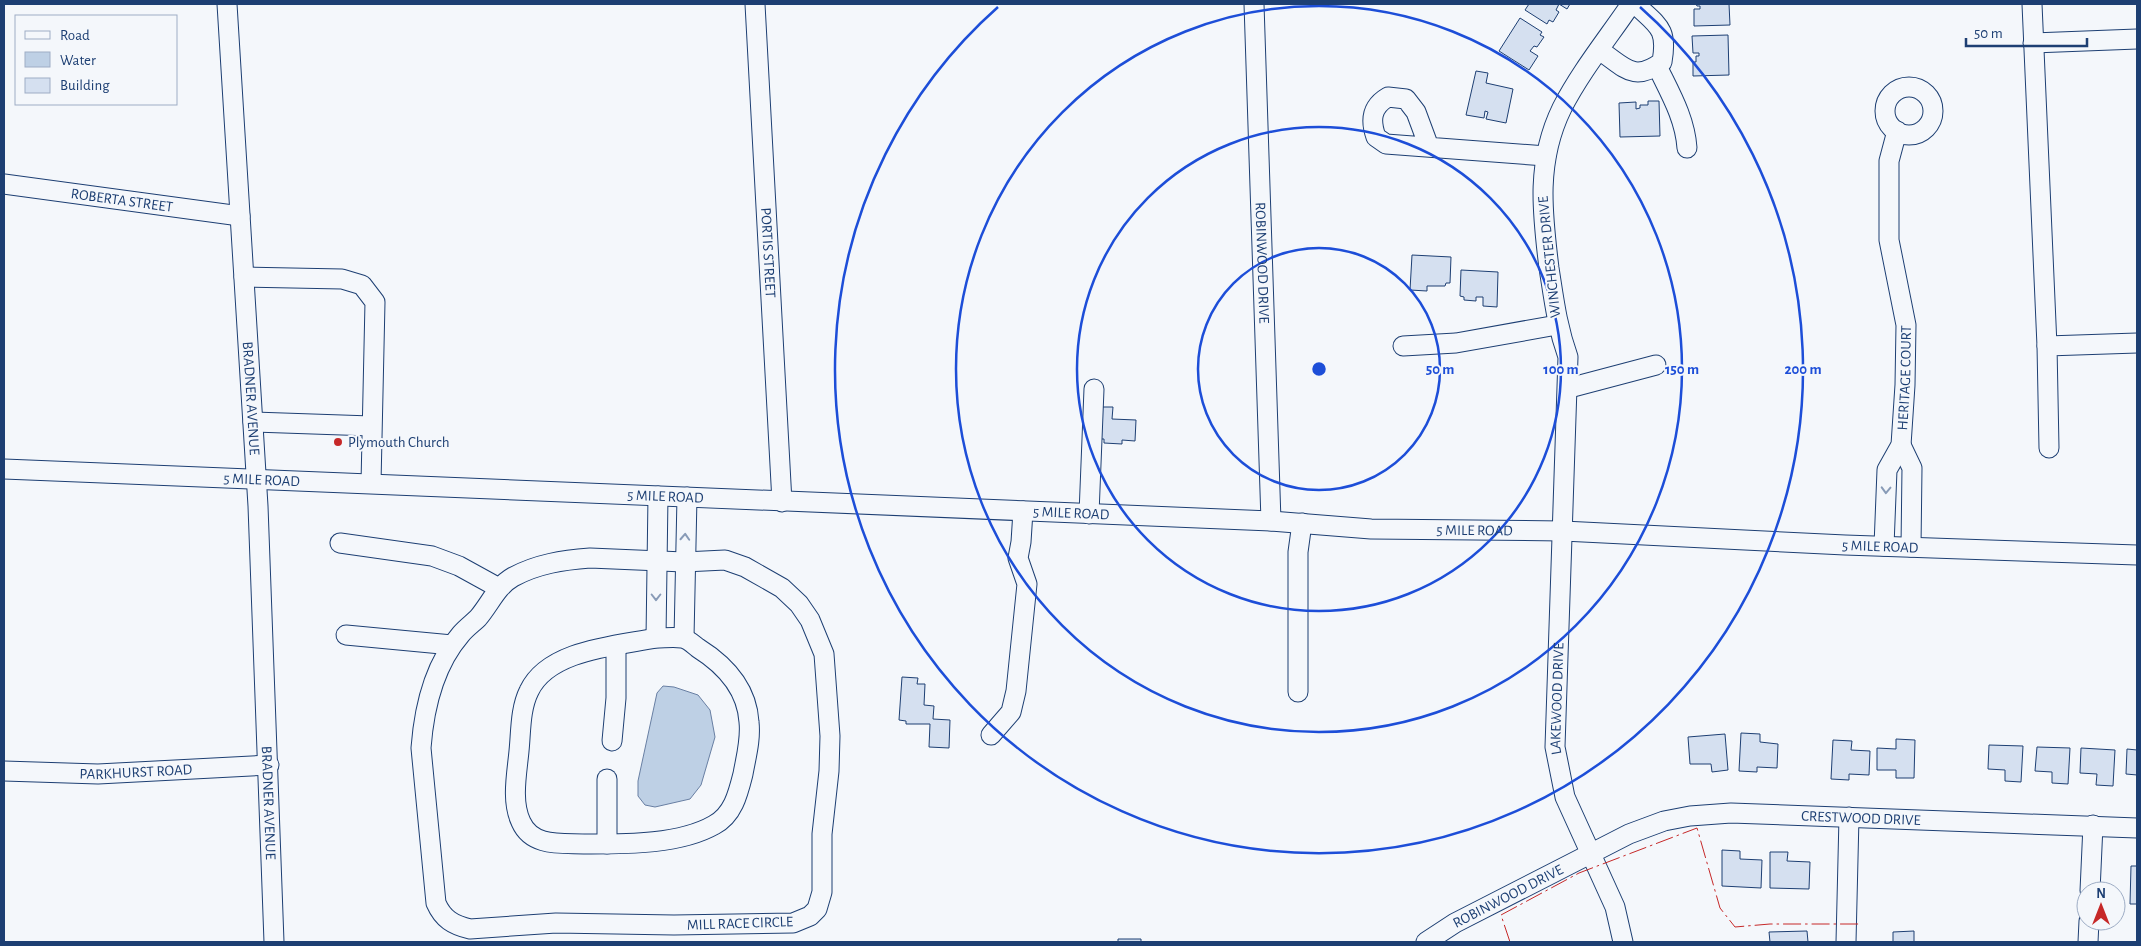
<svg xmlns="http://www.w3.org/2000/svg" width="2141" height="946" font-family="'Alegreya Sans',sans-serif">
<rect width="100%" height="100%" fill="#f4f7fb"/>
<path fill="#bed0e5" stroke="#687fa3" d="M 663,686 L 674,687 L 698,695 L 710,710 L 715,737 L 701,785 L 690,799 L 655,807 L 645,805 L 638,796 L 638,781 L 657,693 Z"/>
<path fill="#d5e0f0" stroke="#1d3f73" d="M 1529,4 L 1570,4 L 1567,9 L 1559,4 L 1556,10 L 1559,12 L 1553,22 L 1549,20 L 1547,24 L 1525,10 Z
M 1696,4 L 1729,4 L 1730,25 L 1694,26 L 1694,9 L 1700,9 L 1700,6 L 1697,6 Z
M 1520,18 L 1542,32 L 1540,35 L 1544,37 L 1537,47 L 1534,46 L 1530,51 L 1538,56 L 1529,70 L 1499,51 Z
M 1728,35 L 1729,75 L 1693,76 L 1693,62 L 1696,62 L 1696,56 L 1699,56 L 1699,53 L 1693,53 L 1692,36 Z
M 1476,71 L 1488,73 L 1486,83 L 1513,89 L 1506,123 L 1486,119 L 1488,112 L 1485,111 L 1484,118 L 1466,115 Z
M 1648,101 L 1659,101 L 1660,136 L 1620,137 L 1619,103 L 1636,102 L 1636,109 L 1640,108 L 1640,105 L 1648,105 Z
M 1412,255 L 1451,257 L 1450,283 L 1446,283 L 1445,286 L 1427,286 L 1427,291 L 1410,290 Z
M 1461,270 L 1498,272 L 1497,307 L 1483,306 L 1483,297 L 1476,297 L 1476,301 L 1464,300 L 1464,297 L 1460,296 Z
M 1102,407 L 1113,407 L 1112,419 L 1136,420 L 1135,441 L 1122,440 L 1122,444 L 1104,443 L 1104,439 L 1100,439 Z
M 902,677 L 918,678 L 917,684 L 925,684 L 924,705 L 934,706 L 933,719 L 950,720 L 949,748 L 929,747 L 930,724 L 906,724 L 906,721 L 899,720 Z
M 1741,733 L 1760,734 L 1760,742 L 1778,744 L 1777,768 L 1757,767 L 1757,772 L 1739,771 Z
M 1725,734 L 1728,770 L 1712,772 L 1711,764 L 1690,764 L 1688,737 Z
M 1896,739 L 1915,740 L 1914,778 L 1896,778 L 1896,770 L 1877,770 L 1877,748 L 1896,749 Z
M 1833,740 L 1852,741 L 1851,750 L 1870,751 L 1869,775 L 1849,774 L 1849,780 L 1831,779 Z
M 1989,745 L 2023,746 L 2021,782 L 2005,781 L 2005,770 L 1988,769 Z
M 2037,747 L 2070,748 L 2068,784 L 2052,783 L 2052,772 L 2035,771 Z
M 2081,748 L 2115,750 L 2113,786 L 2096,785 L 2097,774 L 2080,773 Z
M 2127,749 L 2137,750 L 2137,775 L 2126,774 Z
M 1722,850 L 1740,851 L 1740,859 L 1762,860 L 1761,888 L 1722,886 Z
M 1770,852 L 1788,852 L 1787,861 L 1810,862 L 1809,889 L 1770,888 Z
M 2131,866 L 2137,866 L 2137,904 L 2130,904 Z
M 1807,931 L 1808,942 L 1770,942 L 1769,932 Z
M 1914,931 L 1914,942 L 1893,942 L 1893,932 Z
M 1118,939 L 1141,939 L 1141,942 L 1118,942 Z"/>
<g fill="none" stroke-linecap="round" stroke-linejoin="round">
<defs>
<g id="minor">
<path id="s1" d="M 227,4 L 258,506 L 274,942"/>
<path id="s2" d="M 755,4 L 782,502"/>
<path id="s3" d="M 1254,4 L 1271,521"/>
<path d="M 2032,4 L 2047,346"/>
<path d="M 2033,43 L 2137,39"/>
<path d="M 1599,50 C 1625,67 1633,83 1662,62 C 1668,28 1658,26 1635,4"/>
<path d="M 1657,66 C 1670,93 1685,118 1687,148"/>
<circle cx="1909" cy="111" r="24"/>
<path d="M 1429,147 L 1416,112 L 1406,99 L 1388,97 C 1371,107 1370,120 1376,137 L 1386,144 L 1546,156"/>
<path id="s4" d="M 4,184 L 240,216"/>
<path d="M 244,277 L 342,279 L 362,285 L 375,302 L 371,483"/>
<path d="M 1403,346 L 1456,343 L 1557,325"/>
<path d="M 1569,388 L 1656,365"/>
<path d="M 253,422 L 371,426"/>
<path d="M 1901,445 L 1912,468 L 1911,547"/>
<path d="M 2049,448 L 2047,346 L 2137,343"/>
<path id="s5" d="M 4,469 L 1271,521 L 1371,529 L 1563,531 L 1845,545 L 2137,555"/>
<path d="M 1089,514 L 1094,389"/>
<path d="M 340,543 L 432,556 L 459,566 L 499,588"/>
<path id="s6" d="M 1884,546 L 1887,470 L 1901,445 L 1905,385 L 1906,325 L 1889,240 L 1889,161 L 1897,131"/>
<path d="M 590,558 L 684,562 L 725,560 L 745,567 L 782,588 L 799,604 L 810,620 L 824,654 L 830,736 L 829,771 L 822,834 L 822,892 L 817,909 L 810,916 L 793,923 L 674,925 L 556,923 L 470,929 C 453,925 443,919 436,903 L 421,748 C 424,708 434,665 461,634 C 466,628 473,623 478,618 C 490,604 497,586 513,577 C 537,564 563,560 590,558 Z"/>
<path d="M 346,635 L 452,645"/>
<path d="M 656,638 C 664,638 674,637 682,638 C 688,639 694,645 698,648 C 725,665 747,688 749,722 C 751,740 746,757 743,774 C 738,794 733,815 714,825 C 679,845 623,844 584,844 C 561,843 532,847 521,822 C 511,801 517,773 519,751 C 521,732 520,709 529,691 C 548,650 615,646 656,638 Z"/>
<path d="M 656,638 L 658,496"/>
<path d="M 684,638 L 687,497"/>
<path d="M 1298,692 L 1298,552 L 1302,523"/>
<path d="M 991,735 L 1011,712 L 1016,691 L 1027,584 L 1018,558 L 1021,542 L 1023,511"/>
<path d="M 612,741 L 616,698 L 616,646"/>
<path id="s7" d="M 4,771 L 98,774 L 269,765"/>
<path d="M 607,779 L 607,844"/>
<path d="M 2090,891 L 2093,825"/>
<path id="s8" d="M 1426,942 L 1455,923 L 1629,834 L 1664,821 L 1690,816 L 1731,813 L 2137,828"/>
<path id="s9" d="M 1623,942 L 1615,907 L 1565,797 L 1555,747 L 1568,357 C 1557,326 1554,300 1549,268 C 1542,212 1536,161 1562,108 C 1581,71 1608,38 1631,4"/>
<path d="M 1846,942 L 1849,817"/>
<path d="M 2088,942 L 2089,921"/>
</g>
</defs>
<use href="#minor" stroke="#1d3f73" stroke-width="21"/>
<use href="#minor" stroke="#f4f7fb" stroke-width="19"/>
<path stroke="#c62828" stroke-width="1" stroke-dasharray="18 4 2.5 4" stroke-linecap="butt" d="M 1510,942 L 1501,915 L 1579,873 L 1697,828 L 1720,908 L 1735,927 L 1770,924 L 1861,924"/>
</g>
<defs><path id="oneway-chevron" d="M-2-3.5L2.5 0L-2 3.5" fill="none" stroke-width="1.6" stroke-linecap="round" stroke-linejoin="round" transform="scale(1.25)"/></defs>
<g stroke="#889bb7">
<use href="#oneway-chevron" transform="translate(1886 490) rotate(92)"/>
<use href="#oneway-chevron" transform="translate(685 537) rotate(-87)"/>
<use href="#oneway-chevron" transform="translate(656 597) rotate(90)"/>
</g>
<g fill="none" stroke="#1d4ed8" stroke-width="2.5">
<circle cx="1319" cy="369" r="121"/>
<circle cx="1319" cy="369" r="242"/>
<circle cx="1319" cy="369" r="363"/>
<path d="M1640 7A484 484 0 1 1 998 7"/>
</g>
<circle fill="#c62828" stroke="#f4f7fb" stroke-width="2" cx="338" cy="442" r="5"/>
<g text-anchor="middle" stroke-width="4" stroke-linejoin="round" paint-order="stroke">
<g font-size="15" fill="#1d3f73" stroke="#f4f7fb">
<text dy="5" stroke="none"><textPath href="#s4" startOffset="119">ROBERTA STREET</textPath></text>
<text dy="5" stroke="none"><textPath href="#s2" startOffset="249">PORTIS STREET</textPath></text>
<text transform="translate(1549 257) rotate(-96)" y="5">WINCHESTER DRIVE</text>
<text dy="5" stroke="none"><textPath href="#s3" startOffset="259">ROBINWOOD DRIVE</textPath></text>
<text dy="5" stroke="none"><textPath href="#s6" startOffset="172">HERITAGE COURT</textPath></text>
<text dy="5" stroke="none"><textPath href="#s1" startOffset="395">BRADNER AVENUE</textPath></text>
<text dy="5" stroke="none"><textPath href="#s5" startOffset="258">5 MILE ROAD</textPath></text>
<text dy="5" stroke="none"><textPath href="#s5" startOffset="662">5 MILE ROAD</textPath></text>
<text dy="5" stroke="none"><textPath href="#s5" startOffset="1068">5 MILE ROAD</textPath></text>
<text dy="5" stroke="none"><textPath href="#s5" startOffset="1472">5 MILE ROAD</textPath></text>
<text dy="5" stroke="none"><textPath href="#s5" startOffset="1878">5 MILE ROAD</textPath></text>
<text dy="5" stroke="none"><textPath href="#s9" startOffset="256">LAKEWOOD DRIVE</textPath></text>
<text dy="5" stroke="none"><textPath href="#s7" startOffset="132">PARKHURST ROAD</textPath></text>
<text dy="5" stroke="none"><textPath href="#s1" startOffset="800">BRADNER AVENUE</textPath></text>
<text dy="5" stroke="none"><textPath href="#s8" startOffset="465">CRESTWOOD DRIVE</textPath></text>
<text dy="5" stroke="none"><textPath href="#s8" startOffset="94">ROBINWOOD DRIVE</textPath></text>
<text transform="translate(740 923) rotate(-2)" y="5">MILL RACE CIRCLE</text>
</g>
<g font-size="15" fill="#1d3f73" stroke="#f4f7fb" text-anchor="start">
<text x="348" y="447">Plymouth Church</text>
</g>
</g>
<circle cx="1319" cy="369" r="8" fill="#1d4ed8" stroke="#f4f7fb" stroke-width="2.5"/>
<g font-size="15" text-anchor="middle" font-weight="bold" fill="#1d4ed8" stroke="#f4f7fb" stroke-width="4" stroke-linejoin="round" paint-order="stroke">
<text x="1440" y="374">50 m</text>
<text x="1561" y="374">100 m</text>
<text x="1682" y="374">150 m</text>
<text x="1803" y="374">200 m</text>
</g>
<rect width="2141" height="946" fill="none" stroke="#1d3f73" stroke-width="10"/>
<rect x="15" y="15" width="162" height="90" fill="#f4f7fb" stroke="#9eadc5"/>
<rect x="25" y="31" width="25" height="8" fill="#f4f7fb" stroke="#9eadc5"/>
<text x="60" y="40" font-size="15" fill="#1d3f73">Road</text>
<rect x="25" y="52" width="25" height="15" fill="#bed0e5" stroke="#9eadc5"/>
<text x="60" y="65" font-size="15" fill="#1d3f73">Water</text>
<rect x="25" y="78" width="25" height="15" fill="#d5e0f0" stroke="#9eadc5"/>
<text x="60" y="90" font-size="15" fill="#1d3f73">Building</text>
<g transform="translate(2101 906)"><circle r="24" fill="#f4f7fb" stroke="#9eadc5"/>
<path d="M0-4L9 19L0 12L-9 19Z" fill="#c62828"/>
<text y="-8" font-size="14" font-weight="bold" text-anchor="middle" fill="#1d3f73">N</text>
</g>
<path d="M1966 38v8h121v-8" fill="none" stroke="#1d3f73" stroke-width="2.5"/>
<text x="1974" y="38" font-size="15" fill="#1d3f73" stroke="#f4f7fb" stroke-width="4" paint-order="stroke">50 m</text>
</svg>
